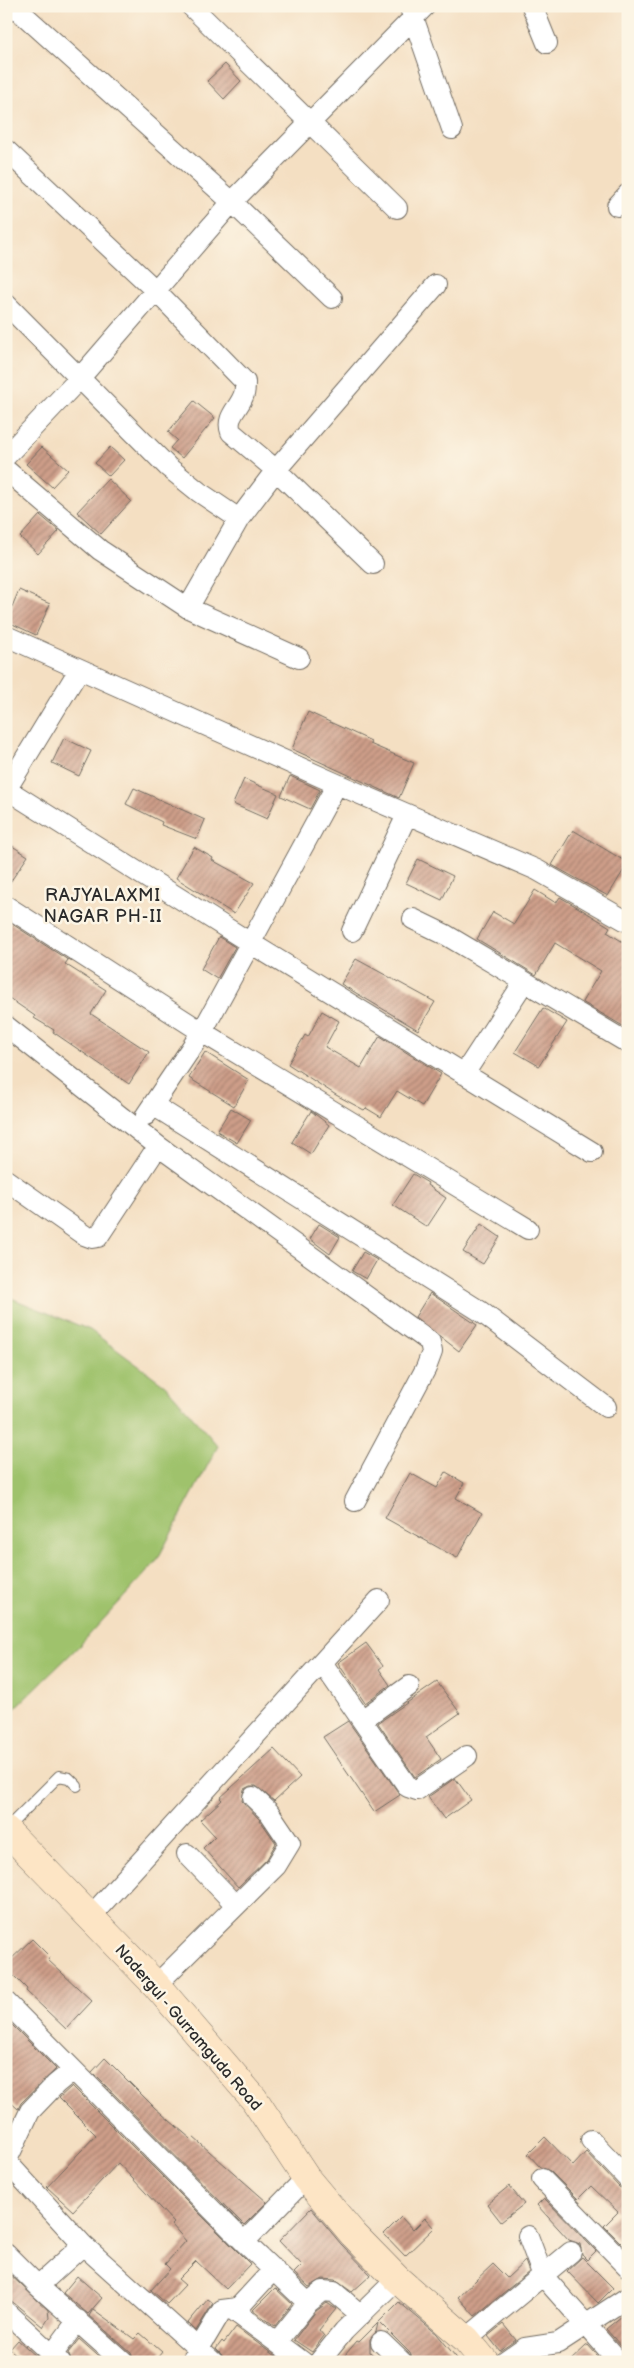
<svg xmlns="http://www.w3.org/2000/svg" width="634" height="2368" font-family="'Balsamiq Sans',sans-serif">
<defs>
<pattern id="building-hatch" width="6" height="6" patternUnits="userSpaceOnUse" patternTransform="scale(1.25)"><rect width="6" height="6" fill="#ce9e89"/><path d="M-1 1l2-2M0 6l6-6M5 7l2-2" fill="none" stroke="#a78170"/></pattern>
</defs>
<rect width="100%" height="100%" fill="#fcf5e5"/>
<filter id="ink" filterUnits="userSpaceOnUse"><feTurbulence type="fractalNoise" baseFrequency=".02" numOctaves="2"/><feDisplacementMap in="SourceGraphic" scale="10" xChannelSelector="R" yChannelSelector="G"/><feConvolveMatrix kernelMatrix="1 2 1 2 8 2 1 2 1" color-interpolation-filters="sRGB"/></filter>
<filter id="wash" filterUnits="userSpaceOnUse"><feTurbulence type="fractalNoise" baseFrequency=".0096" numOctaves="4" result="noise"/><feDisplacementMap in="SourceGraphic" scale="20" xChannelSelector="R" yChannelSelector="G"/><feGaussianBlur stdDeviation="1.12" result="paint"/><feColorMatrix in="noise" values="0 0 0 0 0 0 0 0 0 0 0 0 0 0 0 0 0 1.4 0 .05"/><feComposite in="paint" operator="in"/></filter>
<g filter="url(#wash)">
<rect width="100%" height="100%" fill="#f4dfc2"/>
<path fill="#9fc26c" stroke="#65764c" d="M 6,1296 L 90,1330 L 166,1386 L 218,1446 L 156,1562 L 81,1644 L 6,1717 Z"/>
<g id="blocks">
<path fill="url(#building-hatch)" d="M 225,64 L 241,81 L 224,99 L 207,81 Z
M 194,401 L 215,418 L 182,458 L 170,448 L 177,440 L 168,432 Z
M 42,447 L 68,470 L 52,487 L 26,464 Z
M 110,447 L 124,460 L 109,476 L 95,463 Z
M 108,479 L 131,501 L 101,534 L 77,512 Z
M 40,515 L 59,531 L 38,554 L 20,537 Z
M 19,590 L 50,604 L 36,635 L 6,621 Z
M 308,712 L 371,741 L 370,744 L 414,763 L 399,798 L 292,749 Z
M 64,738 L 91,751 L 79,776 L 52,763 Z
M 290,776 L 320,790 L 310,809 L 281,796 Z
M 244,779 L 278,794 L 267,819 L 233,804 Z
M 134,788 L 205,820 L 197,839 L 161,825 L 162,822 L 126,804 Z
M 573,830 L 628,863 L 608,896 L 552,865 Z
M 6,842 L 28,856 L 6,888 Z
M 194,847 L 213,858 L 212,860 L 254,883 L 234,914 L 176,878 Z
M 418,859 L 453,876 L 442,900 L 406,883 Z
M 535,890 L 556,903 L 560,897 L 579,908 L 610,927 L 607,932 L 628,945 L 628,1029 L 582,1002 L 601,971 L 555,943 L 536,975 L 477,939 L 493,912 L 514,924 Z
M 6,920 L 68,960 L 65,964 L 106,990 L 91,1014 L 149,1052 L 129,1084 L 53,1032 L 54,1030 L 34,1018 L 35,1016 L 6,996 Z
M 219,937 L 235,947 L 217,979 L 201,969 Z
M 356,959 L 435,1002 L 418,1030 L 341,984 Z
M 543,1008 L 567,1022 L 539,1066 L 515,1052 Z
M 322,1011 L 339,1021 L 325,1047 L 361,1068 L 380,1036 L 441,1074 L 422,1106 L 397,1091 L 381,1117 L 366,1108 L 364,1110 L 336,1095 L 288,1064 L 305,1035 L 308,1037 Z
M 205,1052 L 249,1080 L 234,1106 L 189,1078 Z
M 231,1108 L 251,1120 L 237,1143 L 217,1131 Z
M 311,1111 L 329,1125 L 311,1154 L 292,1142 Z
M 413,1174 L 428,1183 L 427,1185 L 446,1198 L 427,1227 L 393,1205 Z
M 319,1224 L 340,1237 L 330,1254 L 310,1239 Z
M 481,1224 L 500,1237 L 483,1264 L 463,1252 Z
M 363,1252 L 377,1260 L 366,1279 L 352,1271 Z
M 430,1293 L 477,1325 L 459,1351 L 415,1317 Z
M 446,1472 L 464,1483 L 456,1498 L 482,1513 L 457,1558 L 385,1518 L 410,1473 L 437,1488 Z
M 366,1643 L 383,1666 L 379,1669 L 390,1685 L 365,1703 L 338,1663 Z
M 437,1682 L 460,1713 L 426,1737 L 441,1759 L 415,1777 L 378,1723 Z
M 348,1721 L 400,1795 L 374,1812 L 323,1737 Z
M 274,1749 L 300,1777 L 274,1801 L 256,1786 L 250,1786 L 244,1789 L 242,1801 L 260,1820 L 276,1843 L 267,1859 L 238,1887 L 203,1848 L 215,1836 L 200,1820 L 222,1800 L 220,1798 Z
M 455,1778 L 471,1800 L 444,1819 L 428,1797 Z
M 32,1939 L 50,1957 L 48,1960 L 92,2001 L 66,2029 L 26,1991 L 27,1989 L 6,1968 L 6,1964 Z
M 6,2019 L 56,2069 L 21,2103 L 18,2109 L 6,2098 Z
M 105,2058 L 155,2108 L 191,2139 L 193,2137 L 267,2202 L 244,2225 L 92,2072 Z
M 72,2086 L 250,2264 L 226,2289 L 196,2261 L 178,2279 L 185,2285 L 167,2304 L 151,2290 L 170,2269 L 165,2264 L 186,2241 L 172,2225 L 174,2223 L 118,2163 L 73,2211 L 47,2187 L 96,2135 L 59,2098 Z
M 545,2137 L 573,2166 L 586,2152 L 619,2187 L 628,2191 L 628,2250 L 604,2226 L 618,2212 L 591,2186 L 578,2199 L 550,2171 L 540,2167 L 528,2154 Z
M 509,2186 L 524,2204 L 501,2222 L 487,2204 Z
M 544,2198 L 596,2251 L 587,2260 L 582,2255 L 580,2244 L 569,2240 L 537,2205 Z
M 311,2208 L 341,2244 L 371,2275 L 352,2292 L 335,2280 L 323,2279 L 309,2287 L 294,2273 L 302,2265 L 279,2241 Z
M 401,2217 L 413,2230 L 425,2218 L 434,2228 L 405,2256 L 384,2234 Z
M 582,2257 L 613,2288 L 598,2303 L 567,2271 Z
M 525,2261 L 529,2272 L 475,2316 L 458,2297 L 493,2264 L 507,2278 Z
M 6,2271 L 48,2310 L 49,2318 L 43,2327 L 14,2303 L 6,2300 Z
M 77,2276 L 102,2298 L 88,2314 L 63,2293 Z
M 275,2288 L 292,2304 L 275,2326 L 253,2310 Z
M 208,2299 L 213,2303 L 196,2331 L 188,2323 Z
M 399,2302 L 437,2334 L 460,2362 L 414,2362 L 410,2353 L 379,2322 Z
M 327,2303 L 336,2309 L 319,2330 L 324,2336 L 312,2352 L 294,2340 L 316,2311 Z
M 93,2309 L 134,2339 L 140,2333 L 162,2352 L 154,2362 L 135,2362 L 131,2353 L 89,2316 Z
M 628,2311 L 628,2354 L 606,2329 Z
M 378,2323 L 376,2332 L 370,2339 L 370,2352 L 381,2362 L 339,2362 L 357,2341 L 359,2342 Z
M 503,2324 L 516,2340 L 500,2351 L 488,2336 Z
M 236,2327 L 283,2362 L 225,2362 L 221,2354 L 216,2349 L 222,2341 L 224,2343 Z
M 79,2339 L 105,2362 L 72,2362 L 68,2353 Z
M 18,2340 L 37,2357 L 35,2362 L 24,2362 L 10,2349 Z
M 588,2345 L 603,2362 L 569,2362 L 586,2346 Z"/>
</g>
</g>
<g filter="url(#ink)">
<use href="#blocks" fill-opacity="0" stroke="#716a60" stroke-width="1"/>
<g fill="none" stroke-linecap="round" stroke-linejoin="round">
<defs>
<path id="service" d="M 6,1829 L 59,1776 L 69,1778 L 77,1786"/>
<path id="minor" d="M 191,6 L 397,208
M 532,6 L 547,43
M 16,8 L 232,202 L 332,298
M 410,8 L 452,129
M 6,150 L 154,289 L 245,382 C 245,386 245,391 244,394 C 240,408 225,416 231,432 L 276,470 L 373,564
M 617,206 L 628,194
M 6,304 L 168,467 L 199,492 L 239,519
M 6,456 L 79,379 L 232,202 L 425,6
M 6,470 L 100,550 L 188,608 L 299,658
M 188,608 L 239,519 L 276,470 L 436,285
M 6,636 L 337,784 L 537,870 L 628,922
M 6,789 L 252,944 L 592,1152
M 6,790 L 79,670
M 6,906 L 202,1032 L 528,1229
M 413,919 L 446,935 L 628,1043
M 352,931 L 407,815
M 6,1026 L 158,1146 L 430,1342 L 432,1352 L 426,1368 L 355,1501
M 464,1074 L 524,982
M 153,1105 L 480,1311 L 606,1407
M 146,1115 L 202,1032 L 337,784
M 6,1180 L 84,1235 L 92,1238 L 98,1237 L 158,1146
M 323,1664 L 408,1787 L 417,1790 L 467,1756
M 362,1720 L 409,1686
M 187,1854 L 236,1905
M 91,1916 L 379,1600
M 156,1985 L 276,1866 L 290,1843 L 269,1812 L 253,1797
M 6,2002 L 244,2242 L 306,2178
M 591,2140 L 628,2179
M 6,2161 L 83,2245 L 213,2362
M 6,2162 L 30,2111 L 56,2084 L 72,2071
M 542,2179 L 628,2267
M 528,2236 L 543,2276 L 619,2362
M 244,2242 L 308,2303
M 6,2254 L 38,2286 L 123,2362
M 38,2286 L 83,2245
M 233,2310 L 303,2362
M 6,2312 L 60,2362
M 466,2339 L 571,2252
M 277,2342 L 308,2303 L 323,2291 L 334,2292 L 361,2315
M 381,2342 L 402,2362
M 47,2362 L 78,2320
M 191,2362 L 222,2310 L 238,2308 L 274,2269
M 319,2362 L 344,2331 L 397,2279
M 505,2362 L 525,2348 L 558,2343 L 628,2297"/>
<path id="secondary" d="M 6,1830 L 156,1985 L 254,2099 L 306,2178 L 353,2234 L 397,2279 L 466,2339 L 485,2362"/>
</defs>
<use href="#service" stroke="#716a60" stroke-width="12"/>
<use href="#minor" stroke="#716a60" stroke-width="22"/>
<use href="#secondary" stroke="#716a60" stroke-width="29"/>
<use href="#service" stroke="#fff" stroke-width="10"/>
<use href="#minor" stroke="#fff" stroke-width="20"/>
<use href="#secondary" stroke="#fde5c5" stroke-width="28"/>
</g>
</g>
<g text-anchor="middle" stroke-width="5" stroke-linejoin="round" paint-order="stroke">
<g font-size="16" fill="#2b2b2b" stroke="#fcf5e5">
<text transform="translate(189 2027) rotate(49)" y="6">Nadergul - Gurramguda Road</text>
</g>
<g font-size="18" letter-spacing="1" fill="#2b2b2b" stroke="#fcf5e5">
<text x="103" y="901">RAJYALAXMI<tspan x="103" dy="21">NAGAR PH-II</tspan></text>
</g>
</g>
<rect width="634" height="2368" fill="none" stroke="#fcf5e5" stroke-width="25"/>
</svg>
